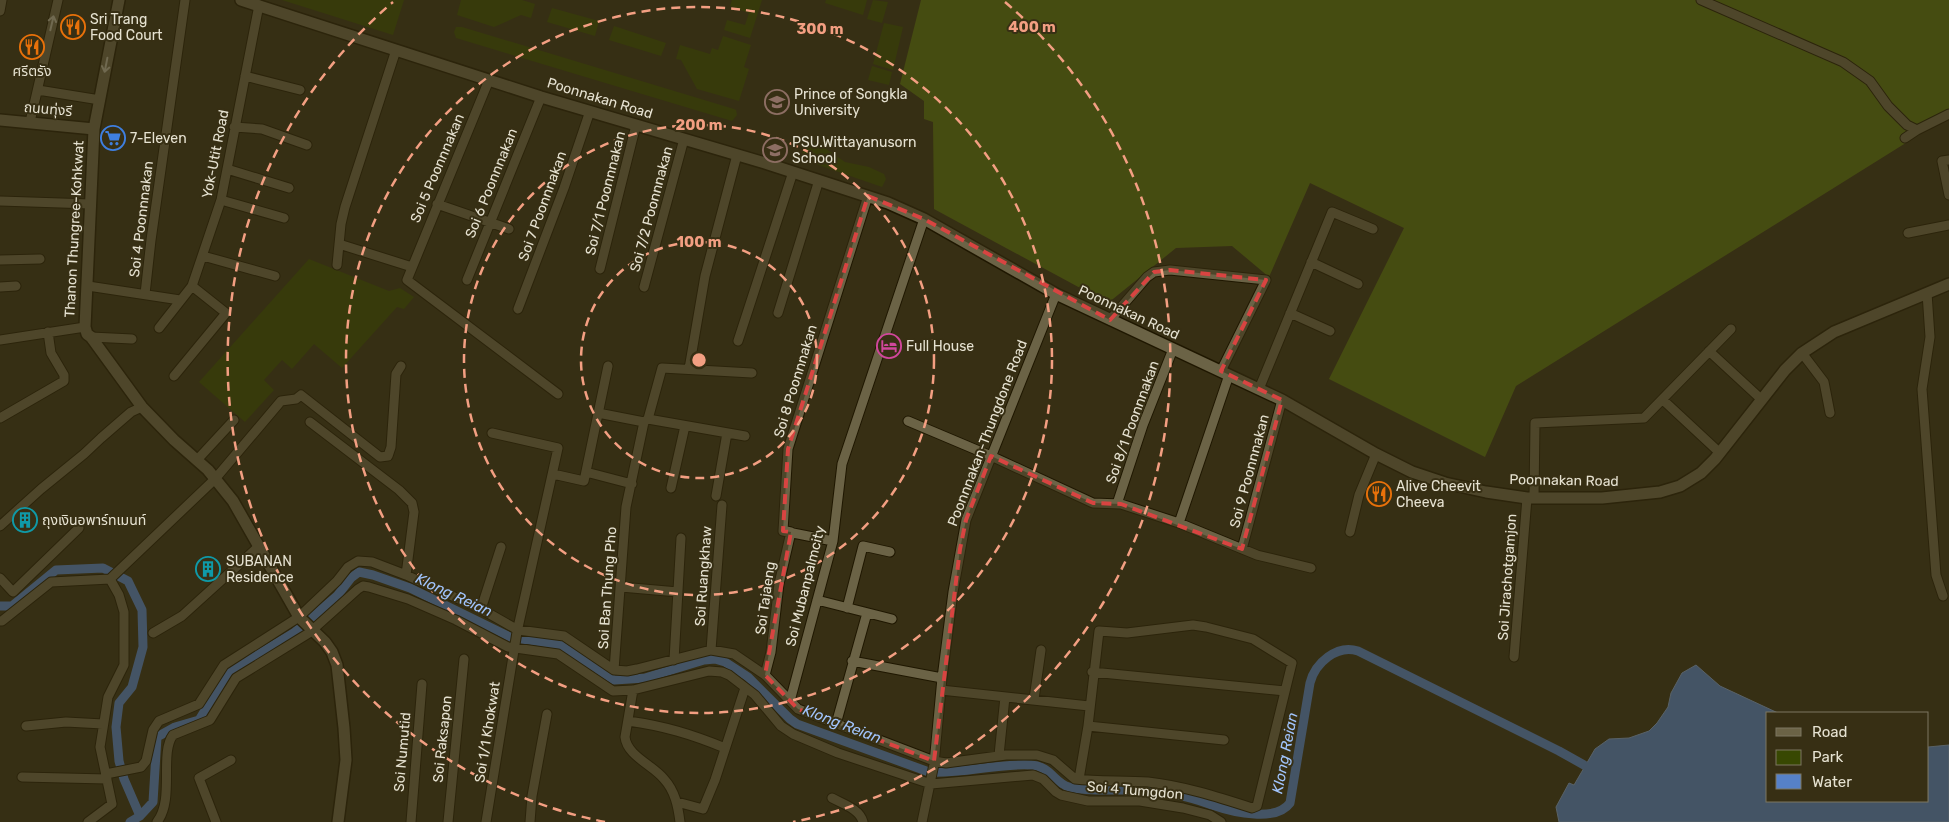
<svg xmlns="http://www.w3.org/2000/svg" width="1949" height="822" font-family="Rubik,'Noto Sans Thai',sans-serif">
<rect width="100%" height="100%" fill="#372f14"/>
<path fill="#384802" d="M 282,0 L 404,0 L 393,35 Z
M 461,0 L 522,0 L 535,4 L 531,18 L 521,15 L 494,27 L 457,15 Z
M 732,0 L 762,0 L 750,38 L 724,30 L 727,20 L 745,25 L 749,13 L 730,6 Z
M 826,0 L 867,0 L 863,15 L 825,3 Z
M 873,0 L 888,2 L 882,23 L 867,19 Z
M 552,8 L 599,21 L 595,36 L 547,22 Z
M 884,23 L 903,27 L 893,70 L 873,64 Z
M 614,26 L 666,43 L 661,56 L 609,40 Z
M 456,27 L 462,27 L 734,109 L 736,110 L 737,115 L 732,121 L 456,38 L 454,32 Z
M 723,36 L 751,45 L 744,67 L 749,69 L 739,101 L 697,89 L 681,60 L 676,59 L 680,45 L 710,54 L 712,48 L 718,50 Z
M 872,66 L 892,72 L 889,85 L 868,80 Z
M 806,138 L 819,144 L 845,162 L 869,167 L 884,174 L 886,179 L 882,187 L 801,159 Z
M 309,259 L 389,291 L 400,288 L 414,297 L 404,309 L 397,307 L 342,368 L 314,344 L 292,369 L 282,360 L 264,380 L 274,390 L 245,422 L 199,382 Z"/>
<path fill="#586f0f" d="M 921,0 L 1949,0 L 1949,116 L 1516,386 L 1485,457 L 1329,379 L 1404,228 L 1310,183 L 1269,277 L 1232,246 L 1176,248 L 1108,303 L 934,209 L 933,122 L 924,119 L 924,101 L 900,84 Z"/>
<path fill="#5681c8" stroke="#819ecb" d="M 1696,665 L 1720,686 L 1778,713 L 1768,713 L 1768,801 L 1928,801 L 1928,747 L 1949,745 L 1949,822 L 1559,822 L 1556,807 L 1569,783 L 1574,785 L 1595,749 L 1609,739 L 1629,738 L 1649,731 L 1657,723 L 1668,707 L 1671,693 L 1682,673 Z"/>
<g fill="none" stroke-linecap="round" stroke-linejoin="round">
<path stroke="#5681c8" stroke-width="9" d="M 0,606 L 12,606 L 56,570 L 103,568 L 128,581 L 142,610 L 143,647 L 132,687 L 119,703 L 116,727 L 119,761 L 124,779 L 140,816
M 130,822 L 140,816 L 153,802 L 157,737 L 175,727 L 199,720 L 228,673 L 295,632 L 337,596 L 351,578 L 359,572 L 373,575 L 410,588 L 510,637 L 560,645 L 614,680 L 645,678 L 704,660 L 715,659 L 725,662 L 748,677 L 790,719 L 797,724 L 929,772 C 963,774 997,763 1031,765 C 1051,766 1054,783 1069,787 C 1087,791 1105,790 1123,790 C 1144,790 1166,792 1187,797 C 1195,799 1204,802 1212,805 C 1235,813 1276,822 1290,803 L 1310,683 C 1315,663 1337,644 1358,651 L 1559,751 L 1584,765"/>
<defs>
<path id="minor" d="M 1701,0 L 1843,62 L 1870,81 L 1888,106 L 1907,125 L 1917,130
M 0,11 L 2,0
M 245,76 L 300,90
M 489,80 L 407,280 L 558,394
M 38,90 L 100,100
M 30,122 L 58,0
M 234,127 L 262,129 L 307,145
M 1905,138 L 1917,130 L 1949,114
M 1949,160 L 1942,161 L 1949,195
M 227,169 L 289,188
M 221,200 L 284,218
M 0,201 L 91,204
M 437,204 L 509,229
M 1908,233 L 1949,225
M 339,244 L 412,267
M 203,256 L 275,276
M 0,260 L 40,259
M 1311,262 L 1358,284
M 337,265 L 341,224 L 345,207 L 396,50
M 600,269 L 636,125
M 467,280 L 541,97
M 88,286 L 180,300
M 0,287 L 16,286
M 644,287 L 684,139
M 1927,293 L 1930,337 L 1922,389 L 1936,575 L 1943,596
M 145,294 L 151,240 L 185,0
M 518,309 L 564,188 L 590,111
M 778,313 L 819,180
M 1290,313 L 1330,331
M 1110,320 L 1147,277 L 1154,272 L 1170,270 L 1266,280 L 1221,371
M 159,328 L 192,286 L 221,200 L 259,5
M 91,337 L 132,339
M 0,340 L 85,327
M 738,341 L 793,172
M 1709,351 L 1761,399
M 1802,353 L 1824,382 L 1830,413
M 689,369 L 705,276 L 737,155
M 174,376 L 226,313 L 192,286
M 1259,389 L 1332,212 L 1373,229
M 1663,400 L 1720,453
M 598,413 L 644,422
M 0,418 L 64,381 L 64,375 L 51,353 L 48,332
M 648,419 L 745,436
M 908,421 L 991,456 L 1093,503 L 1121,504 L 1179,523 L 1257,555 L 1311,568
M 310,422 L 399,490 L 412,503 L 414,512 L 406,575
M 197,460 L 234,420
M 586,472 L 632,484
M 553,474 L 584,481 L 608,366
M 671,488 L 685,426
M 716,496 L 727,433
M 1534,497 L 1535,423 L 1644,418 L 1731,329
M 1117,504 L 1143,425 L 1173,349
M 1179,523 L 1229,375
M 0,526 L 41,489 L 84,454 L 101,438 L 131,412 L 142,407
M 1350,532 L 1359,495 L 1376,454
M 833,541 L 783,531 L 788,449 L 868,196
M 1242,549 L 1282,400
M 0,578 L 13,592 L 79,528
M 621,587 L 678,592
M 817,600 L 892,619
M 847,608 L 863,546 L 890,552
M 481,609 L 501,547
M 0,621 L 2,621 L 51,582 L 110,579 L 215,479 L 281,401 L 296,399 L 301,395 L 380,457 L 388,456 L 391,447 L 396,374 L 401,366
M 153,633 L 182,616 L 258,547
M 711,650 L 722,505
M 1514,657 L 1527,498
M 674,660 L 681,538
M 852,661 L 942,678
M 614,670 L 626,507 L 644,422 L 648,419 L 662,368 L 752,373
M 1092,672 L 1285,691
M 765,675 L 771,652 L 779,584 L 791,532 L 786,531
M 633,690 L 625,737 C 627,756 653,765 664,779 C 675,791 678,806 680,822
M 941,690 L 1089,706
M 1034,699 L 1041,650
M 790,701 L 833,541 L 842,464 L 924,219
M 628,721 C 664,726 691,734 725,748
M 836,724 L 867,613
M 26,726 L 66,722 L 103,724
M 1088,726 L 1224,740
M 999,755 L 1005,697
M 106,774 L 141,767 L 146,761 L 153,730 L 159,721 L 199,704 L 224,665 L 299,617 L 337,581 L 348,567 L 358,561 L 372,562 L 406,575 L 481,609 L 518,630 L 564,636 L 614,670 L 627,671 L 637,669 L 711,650 L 734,654 L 765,675 L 798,709 L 934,761 L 946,763 L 1006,755 L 1037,755 L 1053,760 L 1075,779 C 1099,782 1124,780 1148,782 C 1184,786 1218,797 1252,808 L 1257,806 L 1292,663 L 1253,639 L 1206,627 L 1193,625 L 1127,633 L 1099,631 L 1088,726 L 1079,779
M 22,777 L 107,779
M 832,798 C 843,804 860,809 863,822
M 677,802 L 703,809 L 715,780 L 745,688
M 88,822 L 112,804 L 100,747 L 108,697 L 124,665 L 124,612 L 119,595 L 110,579
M 157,822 C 175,799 159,754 173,735 L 210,720 L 236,678 L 309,633 L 358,589 L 363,586 L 369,587 L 408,599 L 456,620 L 508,647 L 558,654 L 613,691 L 633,690 L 709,671 L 722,672 L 729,675 L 755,695 L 781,726 L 793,734 L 838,753 L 931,784 L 1033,775 L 1043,779 L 1056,792 L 1061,795 L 1088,801 L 1140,801 L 1183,808 L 1210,815 L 1221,822
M 216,822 L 199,778 L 231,760
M 411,822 L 422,684
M 448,822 L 464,659
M 486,822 L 517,632 L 558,448 L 492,433
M 530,822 L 532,796 L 547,714
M 922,822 L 934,764 L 942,678 L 953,592 L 966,520 L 1056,294"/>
<path id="tertiary" d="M 119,0 L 94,129 L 85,327 L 87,334 L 91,337 L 142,407 L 174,440 L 208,470 L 233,501 L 299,617 L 325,642 L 332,652 L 337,665 L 344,728 L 346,760 L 338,822
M 241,0 L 541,97 L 765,163 L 888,203 L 924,219 L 1056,294 L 1282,400 L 1376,454 L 1412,472 L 1445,483 L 1486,492 L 1527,498 L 1602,498 L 1660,492 L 1680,486 L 1701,473 L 1715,459 L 1785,370 L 1802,353 L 1834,332 L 1949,284
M 0,120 L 94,129"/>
</defs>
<use href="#minor" stroke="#1f1700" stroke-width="11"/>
<use href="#tertiary" stroke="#1f1700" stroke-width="14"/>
<use href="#minor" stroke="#6b6346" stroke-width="9"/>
<use href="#tertiary" stroke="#6b6346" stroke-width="11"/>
</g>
<defs><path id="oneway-shaft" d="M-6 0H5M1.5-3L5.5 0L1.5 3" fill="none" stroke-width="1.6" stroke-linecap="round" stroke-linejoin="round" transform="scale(1.25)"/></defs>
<g stroke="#b5af99">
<use href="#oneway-shaft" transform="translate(52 23) rotate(-77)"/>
<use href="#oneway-shaft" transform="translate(106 65) rotate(101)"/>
</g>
<path d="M0 0H1949V822H0ZM 868,196 L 924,219 L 1110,320 L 1154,272 L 1170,270 L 1266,280 L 1221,371 L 1282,400 L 1242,549 L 1121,504 L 1093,503 L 991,456 L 966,520 L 960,549 L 934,761 L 798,709 L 765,675 L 791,532 L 783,531 L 788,449 Z" fill="#372f14" fill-opacity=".55" fill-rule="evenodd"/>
<path fill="none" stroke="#d84441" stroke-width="4" stroke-dasharray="10 6" stroke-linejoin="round" d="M 868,196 L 924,219 L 1110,320 L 1154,272 L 1170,270 L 1266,280 L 1221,371 L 1282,400 L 1242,549 L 1121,504 L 1093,503 L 991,456 L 966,520 L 960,549 L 934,761 L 798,709 L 765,675 L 791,532 L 783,531 L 788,449 Z"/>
<g fill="none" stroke="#f39f82" stroke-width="2.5" stroke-dasharray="9 6">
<circle cx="699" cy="360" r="118"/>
<circle cx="699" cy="360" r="235"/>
<circle cx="699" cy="360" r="353"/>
<path d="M605 822A471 471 0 0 1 393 2M1005 2A471 471 0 0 1 793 822"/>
</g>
<defs>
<symbol id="restaurant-ring" viewBox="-11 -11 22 22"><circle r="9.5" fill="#372f14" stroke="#e8710a" stroke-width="1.5"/><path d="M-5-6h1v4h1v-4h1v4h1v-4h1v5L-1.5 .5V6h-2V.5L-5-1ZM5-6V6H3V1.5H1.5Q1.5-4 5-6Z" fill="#e8710a"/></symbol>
<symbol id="university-ring" viewBox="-11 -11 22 22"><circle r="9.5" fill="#372f14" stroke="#8d6e63" stroke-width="1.5"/><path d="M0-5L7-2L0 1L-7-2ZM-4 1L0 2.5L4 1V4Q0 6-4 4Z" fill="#8d6e63"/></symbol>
<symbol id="supermarket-ring" viewBox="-11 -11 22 22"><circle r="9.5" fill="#372f14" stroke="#3f7fe0" stroke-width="1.5"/><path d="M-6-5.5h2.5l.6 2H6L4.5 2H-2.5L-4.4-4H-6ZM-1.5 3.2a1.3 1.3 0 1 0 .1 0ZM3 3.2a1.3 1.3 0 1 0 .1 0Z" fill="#3f7fe0"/></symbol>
<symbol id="school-ring" viewBox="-11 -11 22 22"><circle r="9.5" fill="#372f14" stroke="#8d6e63" stroke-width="1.5"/><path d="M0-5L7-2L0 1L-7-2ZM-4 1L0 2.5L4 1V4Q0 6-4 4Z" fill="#8d6e63"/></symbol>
<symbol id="hotel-ring" viewBox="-11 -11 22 22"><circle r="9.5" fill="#372f14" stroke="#d1479c" stroke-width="1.5"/><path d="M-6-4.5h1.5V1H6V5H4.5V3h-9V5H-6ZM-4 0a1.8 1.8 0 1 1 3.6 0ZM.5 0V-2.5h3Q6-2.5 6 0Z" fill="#d1479c"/></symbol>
<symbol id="building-ring" viewBox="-11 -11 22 22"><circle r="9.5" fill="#372f14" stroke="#0f9aa8" stroke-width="1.5"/><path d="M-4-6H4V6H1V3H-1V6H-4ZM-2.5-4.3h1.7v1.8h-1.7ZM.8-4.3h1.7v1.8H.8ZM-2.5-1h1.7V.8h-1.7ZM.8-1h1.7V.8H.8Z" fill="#0f9aa8"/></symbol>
</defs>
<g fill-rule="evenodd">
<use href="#restaurant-ring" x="59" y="13" width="28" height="28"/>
<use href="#restaurant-ring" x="18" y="33" width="28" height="28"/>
<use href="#university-ring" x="763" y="88" width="28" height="28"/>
<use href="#supermarket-ring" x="99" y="124" width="28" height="28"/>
<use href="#school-ring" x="761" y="136" width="28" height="28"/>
<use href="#hotel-ring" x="875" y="332" width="28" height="28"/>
<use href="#restaurant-ring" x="1365" y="480" width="28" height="28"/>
<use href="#building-ring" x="11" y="506" width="28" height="28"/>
<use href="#building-ring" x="194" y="555" width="28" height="28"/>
</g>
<g text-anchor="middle" stroke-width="4" stroke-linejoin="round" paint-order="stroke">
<g font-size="14" fill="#e6e2d1" stroke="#372f14" text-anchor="start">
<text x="90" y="24">Sri Trang<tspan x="90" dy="16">Food Court</tspan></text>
<text x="32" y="76" text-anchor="middle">ศรีตรัง</text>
<text x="794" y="99">Prince of Songkla<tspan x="794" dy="16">University</tspan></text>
<text x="130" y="143">7-Eleven</text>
<text x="792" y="147">PSU.Wittayanusorn<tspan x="792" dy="16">School</tspan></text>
<text x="906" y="351">Full House</text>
<text x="1396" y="491">Alive Cheevit<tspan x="1396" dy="16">Cheeva</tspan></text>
<text x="42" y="525">ถุงเงินอพาร์ทเมนท์</text>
<text x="226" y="566">SUBANAN<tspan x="226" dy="16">Residence</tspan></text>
</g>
<g font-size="14" fill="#e6e2d1" stroke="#372f14">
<text transform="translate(600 98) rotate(17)" y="5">Poonnakan Road</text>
<text transform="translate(48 109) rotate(5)" y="5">ถนนทุ่งรี</text>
<text transform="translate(215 154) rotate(-79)" y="5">Yok-Utit Road</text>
<text transform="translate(437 168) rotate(-67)" y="5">Soi 5 Poonnnakan</text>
<text transform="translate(491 183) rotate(-68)" y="5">Soi 6 Poonnnakan</text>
<text transform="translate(605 193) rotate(-76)" y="5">Soi 7/1 Poonnnakan</text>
<text transform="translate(542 206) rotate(-70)" y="5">Soi 7 Poonnnakan</text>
<text transform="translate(651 209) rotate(-75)" y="5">Soi 7/2 Poonnnakan</text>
<text transform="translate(141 219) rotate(-83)" y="5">Soi 4 Poonnnakan</text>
<text transform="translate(74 229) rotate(-87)" y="5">Thanon Thungree-Kohkwat</text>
<text transform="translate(1129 312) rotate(25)" y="5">Poonnakan Road</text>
<text transform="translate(795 381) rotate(-73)" y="5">Soi 8 Poonnnakan</text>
<text transform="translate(1132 422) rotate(-70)" y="5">Soi 8/1 Poonnnakan</text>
<text transform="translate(987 433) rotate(-69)" y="5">Poonnnakan-Thungdone Road</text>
<text transform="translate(1249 471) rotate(-75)" y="5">Soi 9 Poonnnakan</text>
<text transform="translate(1564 480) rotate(1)" y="5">Poonnakan Road</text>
<text transform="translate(703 576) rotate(-86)" y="5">Soi Ruangkhaw</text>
<text transform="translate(1507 577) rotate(-86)" y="5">Soi Jirachotgamjon</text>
<text transform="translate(805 586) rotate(-76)" y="5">Soi Mubanpalmcity</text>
<text transform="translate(607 588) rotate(-86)" y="5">Soi Ban Thung Pho</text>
<text transform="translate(765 598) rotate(-82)" y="5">Soi Tajaeng</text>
<text transform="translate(487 732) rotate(-81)" y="5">Soi 1/1 Khokwat</text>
<text transform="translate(442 739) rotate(-84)" y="5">Soi Raksapon</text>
<text transform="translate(402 752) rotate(-85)" y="5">Soi Numutid</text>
<text transform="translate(1135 790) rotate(5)" y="5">Soi 4 Tumgdon</text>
</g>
<g font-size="15" font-style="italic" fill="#a1c4fc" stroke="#372f14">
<text transform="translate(454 595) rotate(25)" y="5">Klong Reian</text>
<text transform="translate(842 724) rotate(21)" y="5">Klong Reian</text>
<text transform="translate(1285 753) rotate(-79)" y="5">Klong Reian</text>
</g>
</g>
<circle cx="699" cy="360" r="8" fill="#f39f82" stroke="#372f14" stroke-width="2.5"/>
<g font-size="15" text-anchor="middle" font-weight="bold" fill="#f39f82" stroke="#372f14" stroke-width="4" stroke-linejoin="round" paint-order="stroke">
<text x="1032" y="32">400 m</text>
<text x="820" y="34">300 m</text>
<text x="699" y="130">200 m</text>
<text x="699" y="247">100 m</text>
</g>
<rect x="1766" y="712" width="162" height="90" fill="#372f14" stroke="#7d7760"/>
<rect x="1776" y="728" width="25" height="8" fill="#6b6346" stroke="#7d7760"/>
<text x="1812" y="737" font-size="15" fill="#e6e2d1">Road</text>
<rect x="1776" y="750" width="25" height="15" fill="#384802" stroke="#7d7760"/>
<text x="1812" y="762" font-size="15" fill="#e6e2d1">Park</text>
<rect x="1776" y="774" width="25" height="15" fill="#5681c8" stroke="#7d7760"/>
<text x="1812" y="787" font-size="15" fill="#e6e2d1">Water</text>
</svg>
